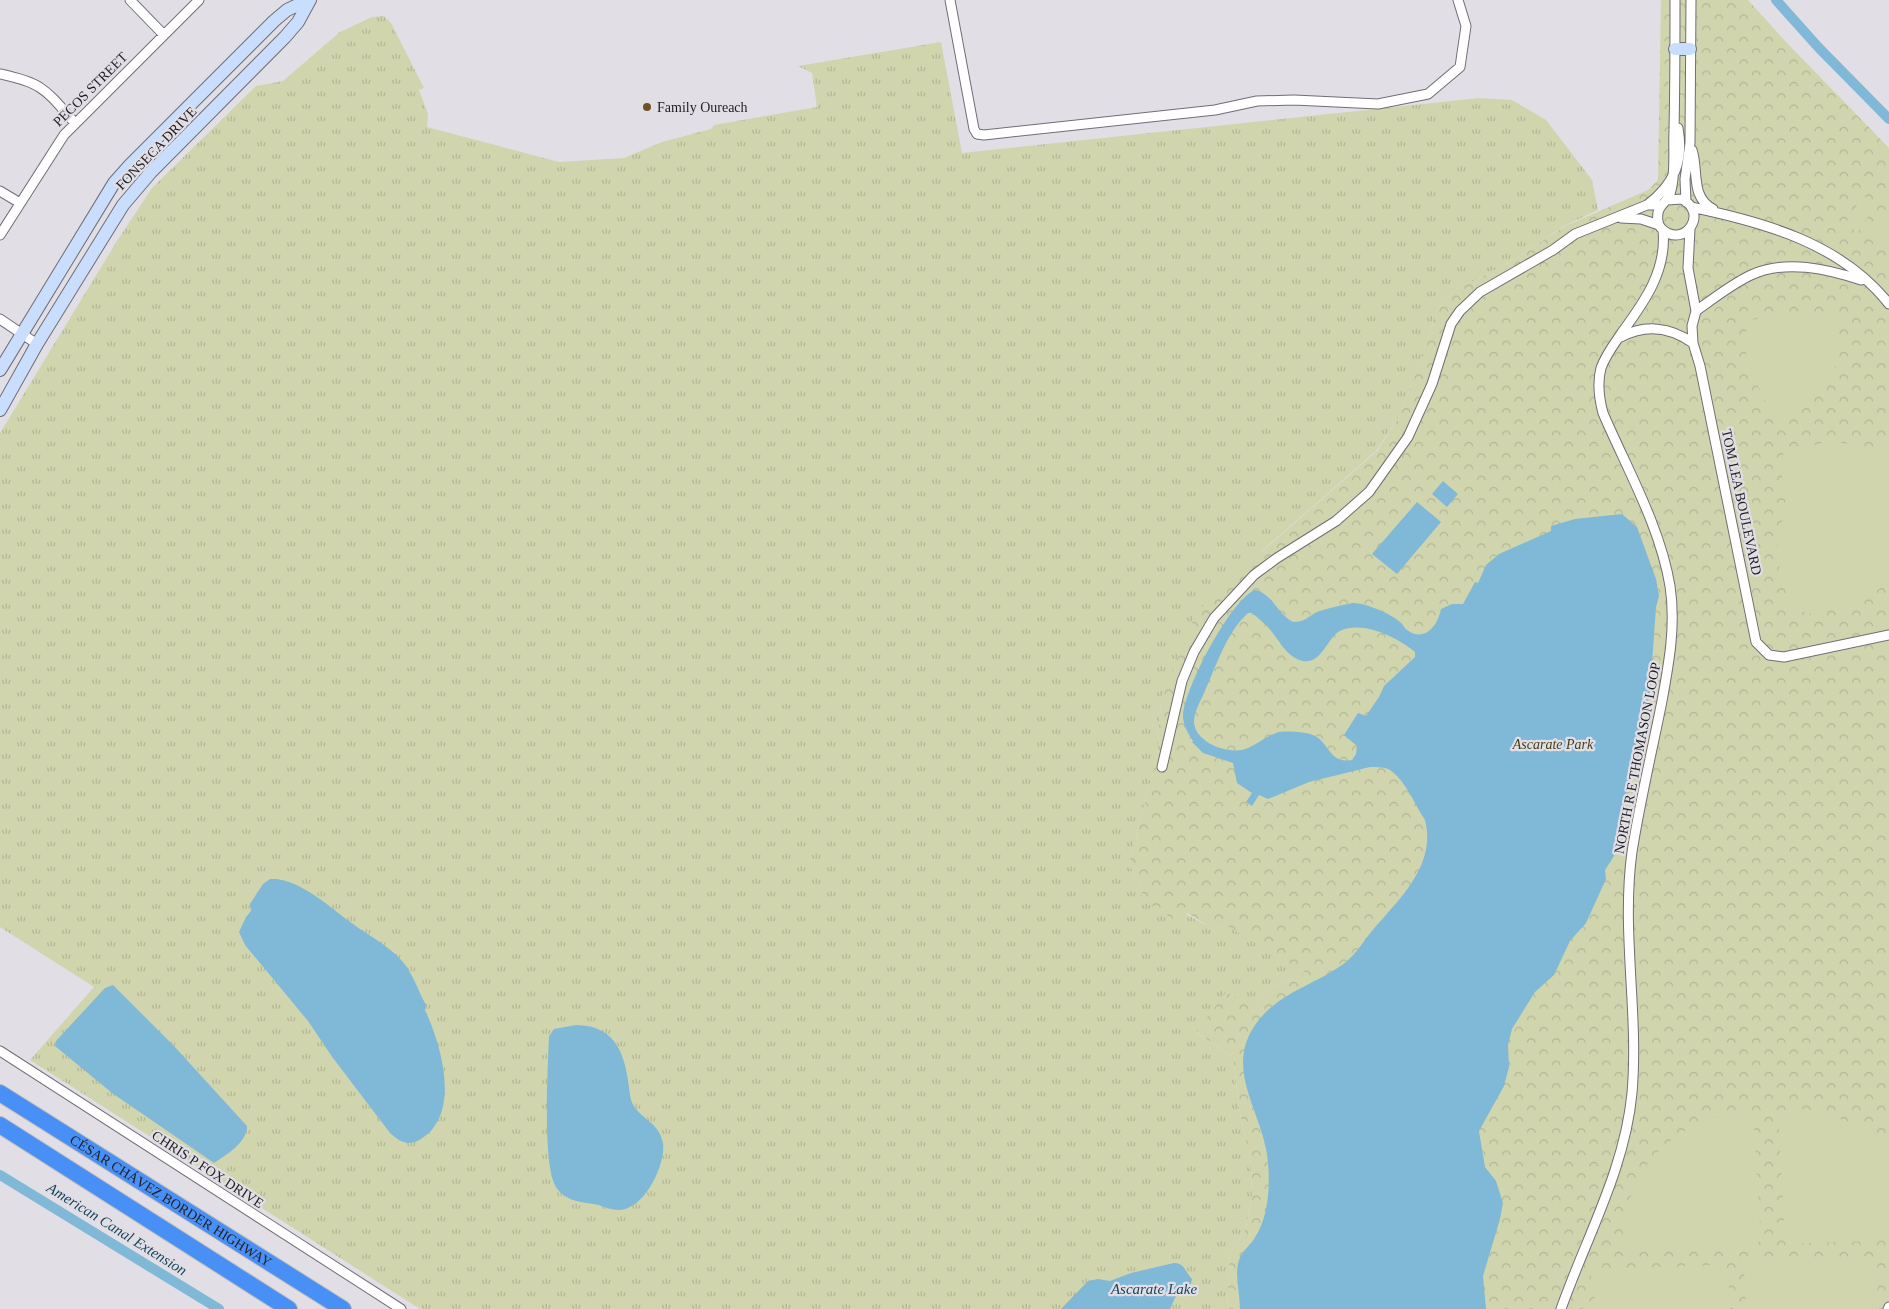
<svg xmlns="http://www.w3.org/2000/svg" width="1889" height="1309" font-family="'Times New Roman',serif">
<defs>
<pattern id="grass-tufts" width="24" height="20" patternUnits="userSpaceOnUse" patternTransform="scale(1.25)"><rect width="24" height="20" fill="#d1d5ae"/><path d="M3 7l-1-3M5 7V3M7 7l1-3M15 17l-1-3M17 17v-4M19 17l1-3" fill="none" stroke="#b3b695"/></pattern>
<pattern id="park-crowns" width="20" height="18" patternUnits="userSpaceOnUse" patternTransform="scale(1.25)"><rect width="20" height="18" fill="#d1d5ae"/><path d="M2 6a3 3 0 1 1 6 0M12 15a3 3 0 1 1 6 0" fill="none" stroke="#b3b695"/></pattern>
</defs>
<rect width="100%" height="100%" fill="#e2dee6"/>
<path fill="url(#grass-tufts)" d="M 384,16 L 391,23 L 424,88 L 419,90 L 428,114 L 427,127 L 559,162 L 624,158 L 662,142 L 711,129 L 714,125 L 817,107 L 812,73 L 798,66 L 941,42 L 962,153 L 1479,98 L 1512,100 L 1546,120 L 1592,180 L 1598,210 L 1564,226 L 1510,262 L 1452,292 L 1438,309 L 1401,414 L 1376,451 L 1263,550 L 1164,690 L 1161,700 L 1157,755 L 1129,864 L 1143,891 L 1210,927 L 1217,919 L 1307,973 L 1268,989 L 1255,1008 L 1197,1033 L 1233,1057 L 1240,1114 L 1251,1163 L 1252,1201 L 1245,1230 L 1230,1253 L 1227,1309 L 420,1309 L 30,1060 L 94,987 L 0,927 L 0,433 L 117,241 L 152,188 L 256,86 L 283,81 L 340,32 L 372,17 Z"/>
<path fill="url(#park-crowns)" d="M 1661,0 L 1748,0 L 1786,42 L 1889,148 L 1889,1309 L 1227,1309 L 1230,1253 L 1245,1230 L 1252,1201 L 1251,1163 L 1240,1114 L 1233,1057 L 1196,1032 L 1226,992 L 1255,1008 L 1268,989 L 1306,973 L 1217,920 L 1210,927 L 1187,913 L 1180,923 L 1139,898 L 1143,891 L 1129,864 L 1157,755 L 1161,700 L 1164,690 L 1196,614 L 1212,595 L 1377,451 L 1401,414 L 1438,309 L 1452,292 L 1510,262 L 1565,226 L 1648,190 L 1658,180 Z"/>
<path fill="#d1d5ae" d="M 1863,196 L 1876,204 L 1858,232 L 1845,224 Z
M 1884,209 L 1889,213 L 1889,230 L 1879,245 L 1866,237 Z
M 1782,313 L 1835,318 C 1847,368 1825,407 1773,416 L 1749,368 L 1743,337 L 1752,320 Z
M 1828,441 L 1864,446 L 1889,455 L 1889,582 L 1858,604 L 1808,614 L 1789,603 L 1776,555 L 1786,497 L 1778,456 Z
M 1804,1109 C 1838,1114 1865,1127 1889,1153 L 1889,1240 L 1792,1244 L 1785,1239 L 1778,1110 Z
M 1753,1111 L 1761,1240 L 1755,1246 L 1627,1253 C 1616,1171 1676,1116 1753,1111 Z
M 1877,1256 L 1878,1286 L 1873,1309 L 1746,1309 L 1744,1269 L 1750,1263 Z
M 1721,1265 L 1728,1271 L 1730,1309 L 1596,1309 L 1590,1270 Z"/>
<path fill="#80b8d8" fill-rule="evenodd" d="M 1443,481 L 1458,494 L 1447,507 L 1432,494 Z
M 1417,502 L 1441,522 L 1397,574 L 1372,554 Z
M 1622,514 L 1637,527 L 1656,579 L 1659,596 L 1656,607 L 1650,691 L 1633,756 L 1625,812 L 1614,856 L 1605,870 L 1606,879 L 1586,923 L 1570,941 L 1554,975 L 1535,992 L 1512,1029 L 1508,1045 L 1509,1067 L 1504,1086 L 1479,1131 L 1485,1167 L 1496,1181 L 1503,1203 L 1500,1219 L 1483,1276 L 1486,1309 L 1240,1309 C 1240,1294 1235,1278 1238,1264 C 1240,1252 1248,1248 1254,1239 C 1269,1217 1270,1186 1268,1162 C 1264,1112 1221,1069 1258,1021 C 1279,993 1314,985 1342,965 C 1355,956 1362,943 1372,931 C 1398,900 1437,866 1425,820 C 1415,805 1406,781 1390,770 C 1385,767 1377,767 1370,767 L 1309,782 L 1268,799 L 1259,795 L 1252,806 L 1246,802 L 1252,793 L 1237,783 L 1233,763 L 1203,753 L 1192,742 L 1193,741 C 1188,733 1183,725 1183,716 C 1184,689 1231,599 1255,590 C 1272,593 1278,615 1293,622 C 1304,622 1308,617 1317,612 C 1322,610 1349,603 1354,603 C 1365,603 1392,614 1400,622 C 1403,624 1404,628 1407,630 C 1425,643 1438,625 1441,609 L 1452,604 L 1463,604 L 1475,582 L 1478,583 L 1486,565 L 1499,554 L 1551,531 L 1551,526 L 1575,519 ZM 1248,613 L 1252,613 C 1259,619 1267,625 1272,632 C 1279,641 1285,652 1295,658 C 1320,672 1326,638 1340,631 C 1363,620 1398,638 1415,652 L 1415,657 L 1384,686 L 1379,697 L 1366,716 L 1358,713 L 1344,735 L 1357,746 L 1356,754 L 1352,760 C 1326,765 1331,737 1306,733 C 1299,732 1283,730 1276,733 C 1264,737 1255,747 1242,750 C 1225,753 1195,742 1194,722 C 1194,712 1200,702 1204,693 C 1216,667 1226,633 1248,613 Z
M 270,879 C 298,877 331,908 353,924 C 369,936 388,945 402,961 C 413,973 418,991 426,1005 L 425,1010 C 441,1044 462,1114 421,1139 C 409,1147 400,1142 390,1133 L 333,1058 L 308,1021 L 245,945 L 239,932 L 246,917 L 251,911 L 250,904 L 263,884 Z
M 113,985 L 173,1045 L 247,1126 C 247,1143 226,1155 214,1163 L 112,1093 L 55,1046 L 56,1041 L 105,988 Z
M 576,1025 C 619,1025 626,1059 630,1095 C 633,1118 659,1119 663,1143 C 666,1165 644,1210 619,1210 C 610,1210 601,1205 593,1204 C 579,1202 564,1200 556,1187 C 542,1165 548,1066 549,1036 L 554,1029 Z
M 1174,1263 C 1185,1263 1185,1272 1192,1279 L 1191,1284 L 1179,1289 L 1170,1309 L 1061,1309 L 1088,1281 L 1098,1279 L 1110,1281 L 1131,1273 Z"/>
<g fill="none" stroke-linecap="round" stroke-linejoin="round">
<path stroke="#80b8d8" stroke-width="10" d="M 1776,0 L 1819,48 L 1889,119
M 0,1175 L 219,1309"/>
<defs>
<path id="street" d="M 130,0 L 164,35
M 950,0 L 974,129 L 977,134 L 984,135 L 1215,110 L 1257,101 L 1294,100 L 1378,104 L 1428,94 L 1460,67 L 1466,26 L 1458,0
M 0,74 C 43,83 46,90 74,122
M 1692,150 C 1699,171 1690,197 1713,209
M 0,191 L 20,203
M 1667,200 L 1682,199 C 1709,213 1685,248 1663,230 C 1658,226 1657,219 1658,213 C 1659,205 1667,202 1670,194 C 1676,175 1673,150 1674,130 C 1675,87 1675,43 1675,0
M 1686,202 L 1685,179 L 1690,143 L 1691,0
M 1647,205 C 1674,185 1684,161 1678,128
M 1691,207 C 1763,222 1841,243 1889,304
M 1621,218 L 1641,219 L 1659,225
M 1690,229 L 1688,268 L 1696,311 L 1692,326 L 1693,343 L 1700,366 L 1756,642 L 1769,655 L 1784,657 L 1889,635
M 0,235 L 64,135 L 199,0
M 1696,311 C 1714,298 1732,284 1751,275 C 1786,259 1827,269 1861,280
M 0,319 L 37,344
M 1621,337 C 1645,324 1670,327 1693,343
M 1162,767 L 1182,681 L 1194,652 L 1214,618 L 1254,575 L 1277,558 L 1336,521 L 1369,492 L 1408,437 L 1432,384 L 1451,324 L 1460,311 L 1480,292 L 1553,250 L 1575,234 L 1647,205 L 1661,205
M 0,1051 L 401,1309
M 1561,1309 C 1586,1238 1625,1169 1632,1093 C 1639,1013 1621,932 1632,852 C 1640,801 1652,751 1662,701 C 1669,663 1676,625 1670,586 C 1660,526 1627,469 1603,413 C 1599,398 1597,383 1601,368 C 1606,354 1615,343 1623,331 C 1645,301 1667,270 1663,230
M 1888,1309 L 1889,1307"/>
<path id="secondary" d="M 1675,49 L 1690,49
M 0,370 L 114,183 L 130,165 L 274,21 L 287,10 L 308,0
M 0,410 L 37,344 L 123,205 L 151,172 L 285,37 L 298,22 L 310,0"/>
<g id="highway">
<path id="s1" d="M 0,1093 L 343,1309"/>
<path d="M 0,1125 L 289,1309"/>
</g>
</defs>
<use href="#street" stroke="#716d75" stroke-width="11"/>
<use href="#secondary" stroke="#716d75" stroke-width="14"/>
<use href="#highway" stroke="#bcbcbc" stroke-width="18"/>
<use href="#street" stroke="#fff" stroke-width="9"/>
<use href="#secondary" stroke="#c8defc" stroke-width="12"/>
<use href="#highway" stroke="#4890f5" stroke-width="16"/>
</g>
<circle fill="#6f5125" stroke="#e2dee6" stroke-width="2" cx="647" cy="107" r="5"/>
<g text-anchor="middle" stroke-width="4.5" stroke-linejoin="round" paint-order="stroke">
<g font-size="14" fill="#1f1e21" stroke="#e2dee6">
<text transform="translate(90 89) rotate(-45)" y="5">PECOS STREET</text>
<text transform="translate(156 148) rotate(-46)" y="5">FONSECA DRIVE</text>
<text transform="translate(1742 502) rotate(78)" y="5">TOM LEA BOULEVARD</text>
<text transform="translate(1637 758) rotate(-79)" y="5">NORTH R E THOMASON LOOP</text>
<text transform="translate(208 1169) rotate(33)" y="5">CHRIS P FOX DRIVE</text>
<text dy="5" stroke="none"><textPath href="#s1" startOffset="202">CÉSAR CHÁVEZ BORDER HIGHWAY</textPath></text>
</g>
<g font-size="14" fill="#1f1e21" stroke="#e2dee6" text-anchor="start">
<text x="657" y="112">Family Oureach</text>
</g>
<g font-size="14" font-style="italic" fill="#3f4217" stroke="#e2dee6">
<text x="1553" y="749">Ascarate Park</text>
</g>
<g font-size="15" font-style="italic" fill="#19455d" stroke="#e2dee6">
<text transform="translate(117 1229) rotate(32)" y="5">American Canal Extension</text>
<text x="1154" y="1294">Ascarate Lake</text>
</g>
</g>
</svg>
